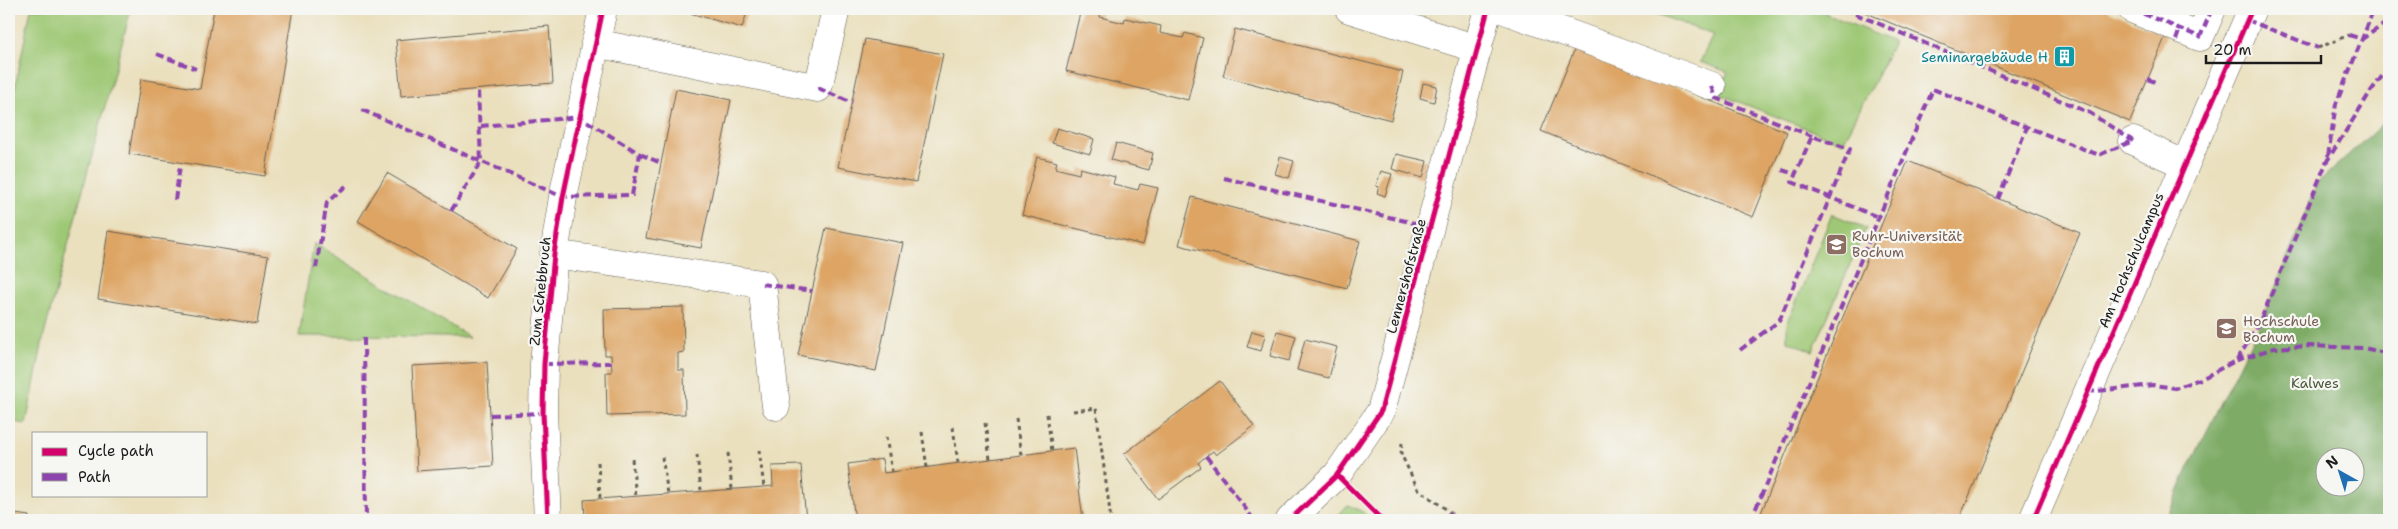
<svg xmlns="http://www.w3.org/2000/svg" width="2398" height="529" font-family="'Shantell Sans',sans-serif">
<rect width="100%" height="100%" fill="#f6f6f2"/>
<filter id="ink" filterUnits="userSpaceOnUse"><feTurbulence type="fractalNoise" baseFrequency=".02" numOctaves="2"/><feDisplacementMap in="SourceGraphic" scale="10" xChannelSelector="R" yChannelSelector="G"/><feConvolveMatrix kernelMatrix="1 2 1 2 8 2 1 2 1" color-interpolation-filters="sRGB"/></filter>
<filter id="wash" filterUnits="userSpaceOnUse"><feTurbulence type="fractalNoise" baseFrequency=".0096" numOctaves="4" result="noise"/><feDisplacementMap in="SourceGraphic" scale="20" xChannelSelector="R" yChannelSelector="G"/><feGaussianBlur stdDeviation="1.12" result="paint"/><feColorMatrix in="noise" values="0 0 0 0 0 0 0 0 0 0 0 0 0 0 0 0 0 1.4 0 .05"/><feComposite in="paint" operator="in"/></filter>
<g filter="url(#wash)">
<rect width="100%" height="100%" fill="#eae0be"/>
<path fill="#9ec874" stroke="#5d7248" d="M 31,9 L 131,9 L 44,335 L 26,424 L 9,421 L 9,116 Z
M 1643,9 L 1820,9 L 1820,11 L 1894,42 L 1843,143 L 1719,94 L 1728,72 L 1700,62 L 1713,35 Z
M 1832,214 L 1866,228 L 1813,351 L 1787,341 L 1787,324 Z
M 314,243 L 470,337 L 299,336 Z
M 1348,505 L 1363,512 L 1372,520 L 1332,520 Z"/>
<path fill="#7eac66" stroke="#4d6441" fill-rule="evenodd" d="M 2389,118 L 2389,520 L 2166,520 L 2188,469 L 2263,318 L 2317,183 ZM 2326,456 L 2356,456 L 2356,486 L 2326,486 Z"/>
<g id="blocks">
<path fill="#dda463" d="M 214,9 L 293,9 L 265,176 L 129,154 L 141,79 L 200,89 Z
M 676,9 L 748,9 L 742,28 Z
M 1081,9 L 1101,11 L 1100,17 L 1124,23 L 1125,18 L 1161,26 L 1160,33 L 1183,38 L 1185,33 L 1203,38 L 1188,100 L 1066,71 Z
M 1857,9 L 2104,9 L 2166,35 L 2130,122 Z
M 549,26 L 553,83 L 401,96 L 396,40 Z
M 1235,29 L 1403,72 L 1391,120 L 1223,76 Z
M 865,39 L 943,54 L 916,182 L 838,167 Z
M 1576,46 L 1787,132 L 1753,217 L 1541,131 Z
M 1423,83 L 1437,86 L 1434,102 L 1420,98 Z
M 676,89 L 731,100 L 701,248 L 646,238 Z
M 1057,128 L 1094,139 L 1090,154 L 1052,143 Z
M 1116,143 L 1153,153 L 1149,170 L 1111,160 Z
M 1396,154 L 1427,161 L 1423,178 L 1392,169 Z
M 1037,157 L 1057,162 L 1055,168 L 1079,174 L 1080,168 L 1115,177 L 1113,184 L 1126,187 L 1138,190 L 1140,184 L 1158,188 L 1143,245 L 1022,215 Z
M 1280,157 L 1294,161 L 1289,178 L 1275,174 Z
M 1908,161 L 2080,233 L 1959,520 L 1758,520 Z
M 1381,171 L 1392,174 L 1385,196 L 1377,193 L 1379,187 L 1376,186 Z
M 387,173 L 517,249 L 488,298 L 358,221 Z
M 1192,197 L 1360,241 L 1347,288 L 1179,245 Z
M 826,228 L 903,243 L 876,371 L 798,355 Z
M 108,231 L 268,256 L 257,324 L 98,299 Z
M 683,307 L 684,352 L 678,353 L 678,370 L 684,370 L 685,414 L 607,416 L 606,372 L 612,372 L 611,355 L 605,355 L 604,309 Z
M 1252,331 L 1265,335 L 1261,351 L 1247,347 Z
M 1277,331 L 1296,336 L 1289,361 L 1270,356 Z
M 1305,339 L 1337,347 L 1329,378 L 1297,370 Z
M 487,362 L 493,466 L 417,471 L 412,366 Z
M 1220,381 L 1254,426 L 1216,455 L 1213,451 L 1206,456 L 1198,463 L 1201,467 L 1158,499 L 1124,454 Z
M 1074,448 L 1083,520 L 855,520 L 848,464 L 882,459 L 884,473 Z
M 801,465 L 806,520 L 585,520 L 584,500 L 764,487 L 773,486 L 772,466 Z
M 9,513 L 29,516 L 28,520 L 9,520 Z"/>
</g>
</g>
<g filter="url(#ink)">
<use href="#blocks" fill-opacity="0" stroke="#646155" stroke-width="1"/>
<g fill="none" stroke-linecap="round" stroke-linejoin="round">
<defs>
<path id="minor" d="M 1349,9 L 1478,49
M 1502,9 L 1712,86
M 2132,9 L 2200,37 L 2212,9
M 595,43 L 818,88 L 836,9
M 2133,141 L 2184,164
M 554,254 L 762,284 L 776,406
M 548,520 L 543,413 L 544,364 L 554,254 L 563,197 L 603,9
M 1290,520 L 1337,475 L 1381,411 L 1488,9
M 2033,520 L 2252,9"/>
</defs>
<use href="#minor" stroke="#646155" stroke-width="29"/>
<path stroke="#646155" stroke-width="3" stroke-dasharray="4 4" stroke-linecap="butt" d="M 2318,48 L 2349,35
M 1073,411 L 1096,408 L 1111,520
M 1047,414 L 1052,451
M 1016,419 L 1021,455
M 985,423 L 990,459
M 953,427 L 958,463
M 922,432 L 927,468
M 886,437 L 892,472
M 1402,443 L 1401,454 L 1418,489 L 1450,512 L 1457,520
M 759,450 L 764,487
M 728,453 L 732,489
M 697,455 L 701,490
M 662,457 L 668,494
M 632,459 L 636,497
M 598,462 L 600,499"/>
<use href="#minor" stroke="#fff" stroke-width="28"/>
<path stroke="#8e44ad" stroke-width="4" stroke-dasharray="8 4" stroke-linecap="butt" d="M 1844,9 L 2090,113 L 2133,141
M 2132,9 L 2200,37 L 2212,9
M 2247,20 L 2318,48
M 2349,35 L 2362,39 L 2389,21
M 2176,40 L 2180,29
M 157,54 L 196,69
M 2147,79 L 2158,83
M 1712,86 L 1716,98 L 1812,136
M 818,88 L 852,103
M 362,110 L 563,197 L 632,195 L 640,154 L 580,117 L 481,126
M 640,154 L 661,163
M 2328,156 L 2336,104 L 2374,9
M 1782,170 L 1795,174
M 1224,178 L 1431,227
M 1998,199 L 2027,127 L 2099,155 L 2133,141
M 175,200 L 180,166
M 451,211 L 481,162 L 478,90
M 316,268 L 327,202 L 346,186
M 762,284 L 812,291
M 364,338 L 366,520
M 1740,350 L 1779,321 L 1850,149 L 1812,136 L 1792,182 L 1878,217
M 2237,360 L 2259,324 L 2327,161 L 2371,91 L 2389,67
M 544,364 L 612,363
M 2087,392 L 2153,385 L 2175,388 L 2203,378 L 2237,360 L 2274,348 L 2309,346 L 2364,348 L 2389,354
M 490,415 L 543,413
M 1206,456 L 1254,520
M 1447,520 L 1450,512
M 1751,520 L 1933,89 L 2027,127"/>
<defs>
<path id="cycleway" d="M 1337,475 L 1382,520
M 548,520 L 543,413 L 544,364 L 554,254 L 563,197 L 603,9
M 1290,520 L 1337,475 L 1381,411 L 1488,9
M 2033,520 L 2252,9"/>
</defs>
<use href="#cycleway" stroke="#f6f6f2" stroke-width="8"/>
<use href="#cycleway" stroke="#d6006c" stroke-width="5"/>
</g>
</g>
<defs>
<symbol id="building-square" viewBox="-11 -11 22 22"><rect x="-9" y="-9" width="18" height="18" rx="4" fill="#0f9aa8" stroke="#f6f6f2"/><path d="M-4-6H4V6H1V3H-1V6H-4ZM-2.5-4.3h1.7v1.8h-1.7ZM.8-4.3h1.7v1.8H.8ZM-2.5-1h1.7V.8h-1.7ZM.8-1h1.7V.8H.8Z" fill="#fff"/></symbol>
<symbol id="university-square" viewBox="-11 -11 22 22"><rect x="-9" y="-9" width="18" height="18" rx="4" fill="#8d6e63" stroke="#f6f6f2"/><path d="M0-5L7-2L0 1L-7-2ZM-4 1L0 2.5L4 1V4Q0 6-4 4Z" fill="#fff"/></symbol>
</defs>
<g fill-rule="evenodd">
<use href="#building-square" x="2052" y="44" width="25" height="25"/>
<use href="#university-square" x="1824" y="232" width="25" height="25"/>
<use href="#university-square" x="2214" y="316" width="25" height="25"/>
</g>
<g text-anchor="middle" stroke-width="4.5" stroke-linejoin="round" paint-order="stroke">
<g font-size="14" fill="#0d838f" stroke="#f6f6f2" text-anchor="end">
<text x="2048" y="62">Seminargebäude H</text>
</g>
<g font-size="14" fill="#785e54" stroke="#f6f6f2" text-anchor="start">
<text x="1852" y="241">Ruhr-Universität<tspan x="1852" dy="16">Bochum</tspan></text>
<text x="2243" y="326">Hochschule<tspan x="2243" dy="16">Bochum</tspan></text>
</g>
<g font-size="14" fill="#1c1c1c" stroke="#f6f6f2">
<text transform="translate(2131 260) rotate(-67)" y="5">Am Hochschulcampus</text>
<text transform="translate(1406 276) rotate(-75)" y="5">Lennershofstraße</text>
<text transform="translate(540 291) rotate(-84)" y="5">Zum Schebbruch</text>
</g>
<g font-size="14" fill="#4a583b" stroke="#f6f6f2">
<text x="2315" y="388">Kalwes</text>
</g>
</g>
<rect width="2398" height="529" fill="none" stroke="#f6f6f2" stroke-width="30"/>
<rect x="32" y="432" width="175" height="65" fill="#f6f6f2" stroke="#9f9f9c"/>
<rect x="42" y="448" width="25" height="8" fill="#d6006c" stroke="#9f9f9c"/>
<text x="78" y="456" font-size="15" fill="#1c1c1c">Cycle path</text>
<rect x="42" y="473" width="25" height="8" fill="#8e44ad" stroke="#9f9f9c"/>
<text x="78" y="482" font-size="15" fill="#1c1c1c">Path</text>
<g transform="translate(2340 472) rotate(321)"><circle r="24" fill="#f6f6f2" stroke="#9f9f9c"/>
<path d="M0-4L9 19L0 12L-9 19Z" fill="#1f6fb2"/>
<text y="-8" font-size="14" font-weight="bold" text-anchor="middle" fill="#1c1c1c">N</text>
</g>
<path d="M2206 55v8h115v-8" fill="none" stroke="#1c1c1c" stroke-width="2.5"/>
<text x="2213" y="55" font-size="15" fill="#1c1c1c" stroke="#f6f6f2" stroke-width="4" paint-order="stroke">20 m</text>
</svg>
